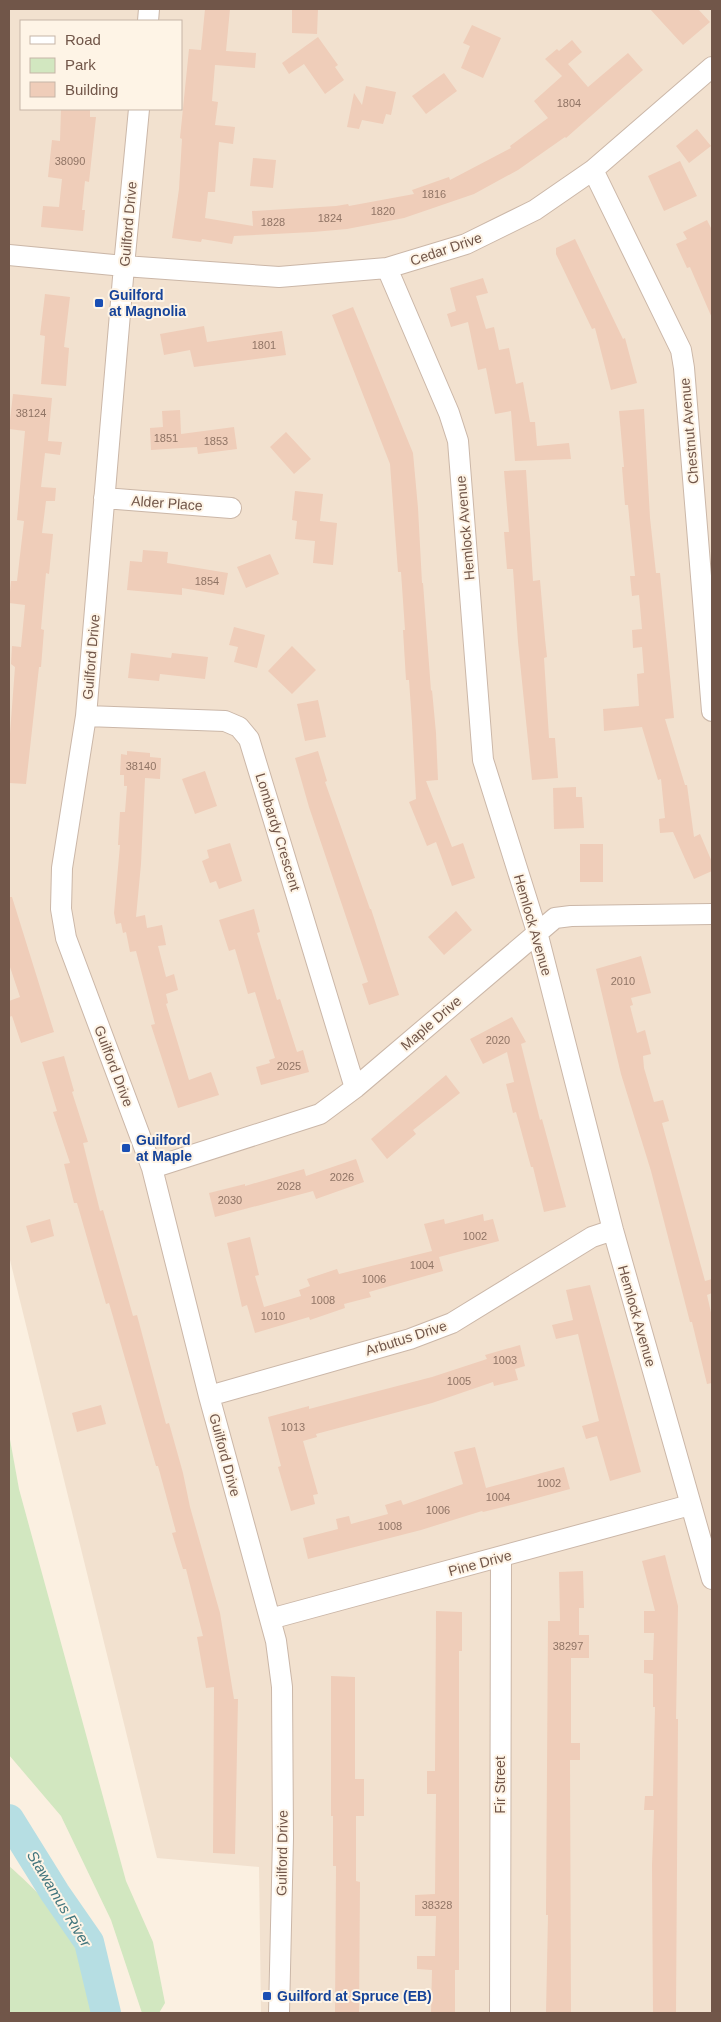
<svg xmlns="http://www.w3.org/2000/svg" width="721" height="2022" font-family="Helvetica,sans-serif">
<rect width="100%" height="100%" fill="#fbf0e1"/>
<path fill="#f2e1cf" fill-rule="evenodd" d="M 9,9 L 712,9 L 712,2013 L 261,2013 L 259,1867 L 157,1858 L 9,1256 ZM 21,21 L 181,21 L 181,109 L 21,109 Z"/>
<path fill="#d2e7c0" d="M 9,1434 L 19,1489 L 126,1881 L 153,1942 L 165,2003 L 159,2013 L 142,2013 L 111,1920 L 61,1816 L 9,1755 Z
M 9,1866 C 33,1887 68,1921 81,1950 C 89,1967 94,1995 96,2013 L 9,2013 Z"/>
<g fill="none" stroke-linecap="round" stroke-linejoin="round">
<path stroke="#b6dee3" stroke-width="30" d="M 9,1819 L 55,1893 L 89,1942 L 106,2013"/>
</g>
<path fill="#efcdb9" d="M 205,9 L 230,9 L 226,51 L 256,53 L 255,68 L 215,65 L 212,101 L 218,102 L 215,125 L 235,127 L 233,144 L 219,142 L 215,192 L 208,192 L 205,218 L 253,226 L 252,211 L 336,206 L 348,204 L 349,206 L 414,194 L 412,190 L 449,177 L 450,180 L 511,148 L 510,146 L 548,118 L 534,101 L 562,76 L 545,59 L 557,49 L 559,51 L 572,40 L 582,52 L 568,64 L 588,87 L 628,53 L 643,70 L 566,138 L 565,137 L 518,170 L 474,194 L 404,218 L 347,229 L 313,232 L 234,236 L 232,244 L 202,239 L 201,242 L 172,238 L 179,189 L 182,139 L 180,138 L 189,49 L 201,50 Z
M 292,9 L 318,9 L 317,34 L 292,33 Z
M 650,9 L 698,9 L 710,22 L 683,45 Z
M 472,25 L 501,38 L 483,78 L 461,68 L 470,46 L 463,43 Z
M 318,37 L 338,65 L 335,67 L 344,80 L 325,94 L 304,64 L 289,74 L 282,63 Z
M 444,73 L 457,91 L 426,114 L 412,96 Z
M 366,86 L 396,92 L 391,115 L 386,114 L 383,124 L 362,120 L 359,129 L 347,127 L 354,93 L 362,105 Z
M 61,109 L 90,109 L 90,117 L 96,117 L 89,182 L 85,181 L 82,210 L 85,210 L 83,231 L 41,227 L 43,206 L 59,207 L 62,179 L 48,177 L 52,140 L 60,141 Z
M 697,129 L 711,146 L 689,163 L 676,146 Z
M 253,158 L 276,160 L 273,188 L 250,186 Z
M 680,161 L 697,196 L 664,211 L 648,176 Z
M 707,220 L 712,230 L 712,318 L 690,267 L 687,268 L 676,244 L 687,239 L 683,232 Z
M 575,239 L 623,339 L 625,338 L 637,383 L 611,390 L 595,328 L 592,329 L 556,254 L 556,248 Z
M 483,278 L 488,293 L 476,296 L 486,329 L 494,327 L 499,350 L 509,348 L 516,384 L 523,382 L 530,422 L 535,422 L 537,446 L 569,443 L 571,459 L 515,461 L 511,411 L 495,414 L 486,368 L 478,370 L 468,322 L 451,327 L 447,314 L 456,311 L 450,288 Z
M 45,294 L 70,297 L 64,347 L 69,348 L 66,386 L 41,384 L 45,336 L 40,335 Z
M 353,307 L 413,453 L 418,508 L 422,583 L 423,583 L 431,691 L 432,690 L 436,733 L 438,780 L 426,781 L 452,847 L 463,843 L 475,878 L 452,886 L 436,842 L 427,846 L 409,802 L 416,799 L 412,723 L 409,680 L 406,680 L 403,630 L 405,630 L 401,572 L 398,572 L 390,464 L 332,315 Z
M 204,326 L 207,342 L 282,331 L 286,355 L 194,367 L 190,350 L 164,355 L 160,334 Z
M 13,394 L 52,398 L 48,441 L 62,442 L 60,455 L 45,453 L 41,487 L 56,488 L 55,501 L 46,501 L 42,533 L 53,534 L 49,574 L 46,573 L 41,629 L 44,630 L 41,667 L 39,667 L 26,784 L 9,783 L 9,747 L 15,667 L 11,664 L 12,646 L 21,647 L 25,605 L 9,603 L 11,581 L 17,581 L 24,521 L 17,520 L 25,431 L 9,429 Z
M 644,409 L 650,518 L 656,573 L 660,573 L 674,718 L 665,719 L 685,785 L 687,785 L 694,837 L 700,834 L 712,862 L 712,871 L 694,879 L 673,832 L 660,833 L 659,819 L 665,818 L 661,779 L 658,780 L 642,727 L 604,731 L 603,709 L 639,706 L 637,674 L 644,673 L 642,647 L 633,648 L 632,630 L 642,629 L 639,595 L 632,596 L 630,576 L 635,576 L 628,505 L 625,505 L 622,467 L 624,467 L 619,411 Z
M 180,410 L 181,434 L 234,427 L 237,449 L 198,454 L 197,447 L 151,450 L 150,428 L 163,427 L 162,411 Z
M 286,432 L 311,459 L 294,474 L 270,447 Z
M 526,470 L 533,581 L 540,580 L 545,639 L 547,657 L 544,658 L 549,738 L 555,738 L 558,778 L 532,780 L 518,642 L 513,569 L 507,569 L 504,532 L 509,532 L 504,471 Z
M 295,491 L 323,494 L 320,521 L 337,523 L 333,565 L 313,563 L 315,541 L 295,539 L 297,521 L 292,520 Z
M 143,550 L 168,552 L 167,563 L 228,573 L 224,595 L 182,588 L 182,595 L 127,590 L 130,561 L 142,562 Z
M 270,554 L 279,574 L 246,588 L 237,567 Z
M 234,627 L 265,635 L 257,668 L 234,662 L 238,647 L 229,645 Z
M 292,646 L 316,670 L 292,694 L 268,671 Z
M 131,653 L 171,658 L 172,653 L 208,657 L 205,679 L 160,674 L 159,681 L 128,678 Z
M 318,700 L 326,737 L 305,741 L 297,704 Z
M 127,751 L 150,753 L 150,757 L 161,758 L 160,779 L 145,778 L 141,864 L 136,917 L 145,915 L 147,928 L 162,925 L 166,945 L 158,946 L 166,977 L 174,974 L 178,990 L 166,994 L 168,1003 L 166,1004 L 189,1080 L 211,1072 L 219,1095 L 178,1108 L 151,1025 L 155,1024 L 136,951 L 130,952 L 126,932 L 123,933 L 121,923 L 116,924 L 114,913 L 120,845 L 118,845 L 120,812 L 125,812 L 127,786 L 124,786 L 124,775 L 120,775 L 121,754 L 127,755 Z
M 318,751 L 327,781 L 325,782 L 370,909 L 371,909 L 399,995 L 369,1005 L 362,984 L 368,982 L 309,807 L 295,758 Z
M 205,771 L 217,806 L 195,814 L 182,779 Z
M 576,787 L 576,797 L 582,797 L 584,828 L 554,829 L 553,788 Z
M 230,843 L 242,881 L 219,889 L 216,881 L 210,883 L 202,861 L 209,858 L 207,850 Z
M 580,844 L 603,844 L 603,882 L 580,882 Z
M 9,897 L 12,897 L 54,1032 L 21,1043 L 12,1016 L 9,1017 L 9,1001 L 20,997 L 9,964 Z
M 254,909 L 260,932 L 257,933 L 277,1000 L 280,999 L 297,1052 L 303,1050 L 309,1072 L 261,1085 L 256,1067 L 270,1063 L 269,1060 L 275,1058 L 255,992 L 248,994 L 235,949 L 229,951 L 219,920 Z
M 456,911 L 472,930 L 444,955 L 428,937 Z
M 641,956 L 651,993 L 631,998 L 633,1005 L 630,1006 L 637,1033 L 645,1030 L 651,1054 L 643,1056 L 644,1068 L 654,1102 L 663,1100 L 669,1121 L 662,1123 L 705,1281 L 712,1279 L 712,1293 L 707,1295 L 712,1317 L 712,1383 L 707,1384 L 692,1322 L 690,1322 L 651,1171 L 621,1074 L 596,969 Z
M 512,1017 L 526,1042 L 521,1044 L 540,1120 L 542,1119 L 566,1207 L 544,1212 L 533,1167 L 531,1167 L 516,1112 L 513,1113 L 506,1084 L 514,1082 L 507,1052 L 483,1064 L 470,1039 Z
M 64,1056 L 74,1091 L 72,1092 L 88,1142 L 83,1143 L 100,1211 L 103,1210 L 133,1316 L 137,1315 L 166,1424 L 169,1423 L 183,1473 L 190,1507 L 220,1613 L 234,1699 L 238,1699 L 235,1854 L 213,1853 L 214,1687 L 206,1688 L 197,1637 L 203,1636 L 186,1569 L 183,1569 L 172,1533 L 176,1532 L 158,1466 L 156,1466 L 109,1303 L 106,1304 L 77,1203 L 74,1203 L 64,1164 L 70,1163 L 53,1112 L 57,1111 L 42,1062 Z
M 446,1075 L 460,1093 L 413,1130 L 416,1134 L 387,1159 L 371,1139 Z
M 356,1159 L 364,1182 L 316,1199 L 313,1191 L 215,1217 L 209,1193 L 245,1184 L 245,1186 L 304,1169 L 306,1176 Z
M 483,1214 L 484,1221 L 493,1219 L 499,1241 L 439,1257 L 443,1271 L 369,1292 L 371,1297 L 344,1304 L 345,1308 L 310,1320 L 309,1317 L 255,1333 L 247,1305 L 242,1307 L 227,1243 L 250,1237 L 259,1275 L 255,1276 L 264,1307 L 301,1296 L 299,1290 L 310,1286 L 307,1279 L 337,1269 L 339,1274 L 432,1251 L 424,1224 L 444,1219 L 445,1224 Z
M 50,1219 L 54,1236 L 31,1243 L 26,1226 Z
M 590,1285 L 641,1472 L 610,1481 L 597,1436 L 586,1439 L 582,1426 L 599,1421 L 578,1334 L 556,1339 L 552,1325 L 573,1320 L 566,1290 Z
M 520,1345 L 525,1366 L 515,1369 L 518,1380 L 494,1386 L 493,1382 L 432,1403 L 316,1434 L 317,1437 L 303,1441 L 318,1494 L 313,1495 L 315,1504 L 291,1511 L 278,1467 L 281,1466 L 268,1417 L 309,1406 L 309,1409 L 432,1377 L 487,1359 L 485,1355 Z
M 101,1405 L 106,1424 L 77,1432 L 72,1413 Z
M 475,1447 L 486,1488 L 564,1467 L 570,1489 L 515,1504 L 483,1512 L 482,1511 L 421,1530 L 308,1559 L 303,1538 L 338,1529 L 336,1519 L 349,1516 L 351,1524 L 388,1514 L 385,1505 L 401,1500 L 403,1505 L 463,1484 L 454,1452 Z
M 665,1555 L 678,1606 L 676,1719 L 678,1719 L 676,2013 L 653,2013 L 652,1865 L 654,1810 L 644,1810 L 645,1796 L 653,1796 L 655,1707 L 653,1707 L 653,1674 L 644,1673 L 644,1660 L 653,1660 L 654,1633 L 644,1633 L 644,1611 L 655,1611 L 642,1561 Z
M 583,1571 L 584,1608 L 579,1608 L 579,1635 L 589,1635 L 589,1658 L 571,1658 L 571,1743 L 580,1743 L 580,1760 L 570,1760 L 571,2013 L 546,2013 L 548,1915 L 546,1915 L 548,1621 L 560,1621 L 559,1572 Z
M 436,1611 L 462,1612 L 462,1651 L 459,1651 L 459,1970 L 455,1970 L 455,2013 L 431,2013 L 432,1970 L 417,1969 L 417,1956 L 435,1956 L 436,1916 L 415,1916 L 415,1895 L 435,1894 L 436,1794 L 427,1794 L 427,1771 L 435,1771 Z
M 331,1676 L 355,1677 L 355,1779 L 364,1779 L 364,1816 L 356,1816 L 356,1881 L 360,1882 L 359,2013 L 335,2013 L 336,1866 L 333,1866 L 333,1816 L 331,1816 Z"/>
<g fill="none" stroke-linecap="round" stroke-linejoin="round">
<defs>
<path id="street" d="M 148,21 L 149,9
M 139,109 L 124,266 L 86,716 L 62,868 L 61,909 L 66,938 L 152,1168 L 209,1396 L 276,1641 L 282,1687 L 283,1838 L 279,2013
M 593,170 L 681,350 L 684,368 L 712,711
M 9,255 L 124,266 L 279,277 L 387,268 L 466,244 L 535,210 L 593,170 L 712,67
M 387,268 L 449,413 L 458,441 L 483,760 L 537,932 L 613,1230 L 712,1579
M 104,498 L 231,508
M 86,716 L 225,721 L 239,727 L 249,739 L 355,1088
M 152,1168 L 320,1114 L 355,1088 L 555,918 L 571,916 L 712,914
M 209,1396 L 410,1339 L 452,1323 L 592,1237 L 613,1230
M 270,1619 L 690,1505
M 500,2013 L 501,1557"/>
</defs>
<use href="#street" stroke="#cbb7a8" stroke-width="22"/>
<use href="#street" stroke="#fff" stroke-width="20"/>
</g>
<g fill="#1a4fb4" stroke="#fef4e6" stroke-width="2">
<rect x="94" y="298" width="10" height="10" rx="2.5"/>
<rect x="121" y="1143" width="10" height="10" rx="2.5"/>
<rect x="262" y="1991" width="10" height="10" rx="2.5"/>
</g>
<g text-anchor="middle" stroke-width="4" stroke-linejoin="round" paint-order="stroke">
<g font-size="11" fill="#907465">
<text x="569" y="107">1804</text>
<text x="70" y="165">38090</text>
<text x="434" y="198">1816</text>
<text x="383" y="215">1820</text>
<text x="330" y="222">1824</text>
<text x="273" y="226">1828</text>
<text x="264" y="349">1801</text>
<text x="31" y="417">38124</text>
<text x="166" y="442">1851</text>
<text x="216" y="445">1853</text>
<text x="207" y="585">1854</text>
<text x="141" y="770">38140</text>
<text x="623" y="985">2010</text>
<text x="498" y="1044">2020</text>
<text x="289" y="1070">2025</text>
<text x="342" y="1181">2026</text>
<text x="289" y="1190">2028</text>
<text x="230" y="1204">2030</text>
<text x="475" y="1240">1002</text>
<text x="422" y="1269">1004</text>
<text x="374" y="1283">1006</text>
<text x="323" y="1304">1008</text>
<text x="273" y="1320">1010</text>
<text x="505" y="1364">1003</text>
<text x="459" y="1385">1005</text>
<text x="293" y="1431">1013</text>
<text x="549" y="1487">1002</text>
<text x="498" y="1501">1004</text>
<text x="438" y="1514">1006</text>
<text x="390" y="1530">1008</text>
<text x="568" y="1650">38297</text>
<text x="437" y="1909">38328</text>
</g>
<g font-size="14" fill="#715649" stroke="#fef4e6">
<text transform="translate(128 224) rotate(-85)" y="5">Guilford Drive</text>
<text transform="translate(446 249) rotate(-19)" y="5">Cedar Drive</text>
<text transform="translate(689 431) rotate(-95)" y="5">Chestnut Avenue</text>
<text transform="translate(167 503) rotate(4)" y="5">Alder Place</text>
<text transform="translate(465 528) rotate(-95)" y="5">Hemlock Avenue</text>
<text transform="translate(91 657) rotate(-85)" y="5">Guilford Drive</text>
<text transform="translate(278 832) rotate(73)" y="5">Lombardy Crescent</text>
<text transform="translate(533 925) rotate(74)" y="5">Hemlock Avenue</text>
<text transform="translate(431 1023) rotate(-41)" y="5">Maple Drive</text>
<text transform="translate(114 1066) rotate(69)" y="5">Guilford Drive</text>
<text transform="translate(637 1316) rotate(74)" y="5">Hemlock Avenue</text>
<text transform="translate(406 1338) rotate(-18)" y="5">Arbutus Drive</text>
<text transform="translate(225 1455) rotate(75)" y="5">Guilford Drive</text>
<text transform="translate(480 1563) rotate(-15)" y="5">Pine Drive</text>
<text transform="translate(500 1785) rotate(-90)" y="5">Fir Street</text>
<text transform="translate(282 1853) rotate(-89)" y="5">Guilford Drive</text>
</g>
<g font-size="14" font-weight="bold" fill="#164399" stroke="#fef4e6" text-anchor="start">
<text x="109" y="300">Guilford<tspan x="109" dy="16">at Magnolia</tspan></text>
<text x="136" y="1145">Guilford<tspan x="136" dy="16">at Maple</tspan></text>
<text x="277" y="2001">Guilford at Spruce (EB)</text>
</g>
<g font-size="15" font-style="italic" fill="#41757d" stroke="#fef4e6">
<text transform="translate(59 1899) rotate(59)" y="5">Stawamus River</text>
</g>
</g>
<rect width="721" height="2022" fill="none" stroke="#715649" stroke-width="20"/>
<rect x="20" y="20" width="162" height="90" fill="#fef4e6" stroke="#c6b5a7"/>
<rect x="30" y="36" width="25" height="8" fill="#ffffff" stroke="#c6b5a7"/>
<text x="65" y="45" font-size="15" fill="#715649">Road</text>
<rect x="30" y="58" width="25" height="15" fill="#d2e7c0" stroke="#c6b5a7"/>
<text x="65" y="70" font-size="15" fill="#715649">Park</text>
<rect x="30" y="82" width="25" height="15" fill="#efcdb9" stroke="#c6b5a7"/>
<text x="65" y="95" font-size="15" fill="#715649">Building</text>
</svg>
